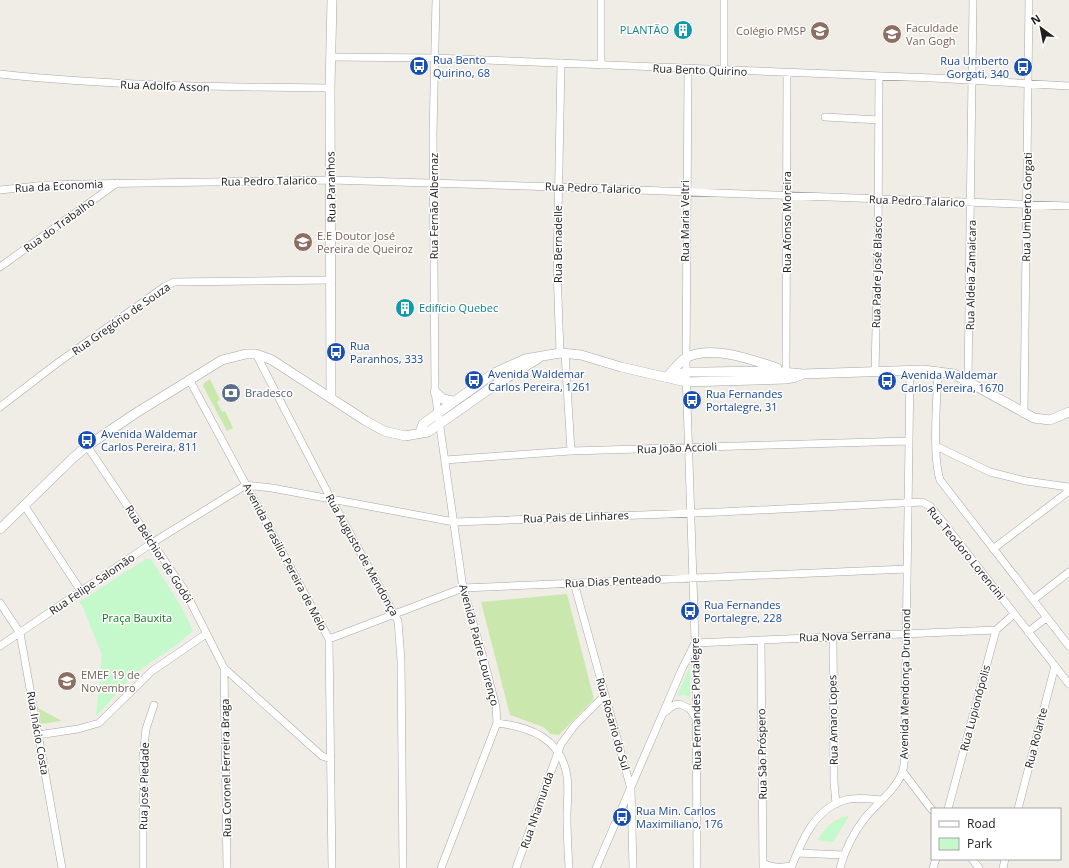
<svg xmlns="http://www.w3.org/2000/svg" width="1069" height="868" font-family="'Open Sans',sans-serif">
<rect width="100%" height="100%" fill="#f0ede6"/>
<path fill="#cae8ae" d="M 210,379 L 220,400 L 217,402 L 222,412 L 225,411 L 233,428 L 227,431 L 203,386 L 204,383 Z
M 567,594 L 594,699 L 559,735 L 551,734 L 543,727 L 510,715 L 481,602 Z
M 38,708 L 62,721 L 41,724 Z"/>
<path fill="#c5f8ca" d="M 146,559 L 151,559 L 182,608 L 193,631 C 175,648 153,659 134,675 C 120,687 110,703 96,716 L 102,655 L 82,605 L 79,602 Z
M 690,666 L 690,697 L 684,695 L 677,696 Z
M 849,816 L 833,842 L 818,840 C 824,828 834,818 849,816 Z"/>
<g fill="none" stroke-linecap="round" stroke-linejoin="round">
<defs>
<path id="minor" d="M 436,0 L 433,134 L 435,392 L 463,588 L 486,668 L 496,707 L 497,723 L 441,868
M 331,57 L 434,58 L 933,78 L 1069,86
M 601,65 L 601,0
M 688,70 L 686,372 L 696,670 L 697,868
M 724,71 L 724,0
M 0,74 C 110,86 220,87 330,88
M 825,117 L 879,120
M 0,190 L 46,185 L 84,184 L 331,180 L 558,187 L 1069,206
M 0,267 L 117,183
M 560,353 L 557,269 L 561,63
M 565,353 L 571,451
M 256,354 L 331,499 L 398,621 L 401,660 L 403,868
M 786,371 L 787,73
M 938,371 C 937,400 932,454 940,480 L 1069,646
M 875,372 L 878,242 L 879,76
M 189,379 L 329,639 L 332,868
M 968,382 L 973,0
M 0,407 L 56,364 L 164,287 L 174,282 L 332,280
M 1024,414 L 1029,0
M 87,446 L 185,591 L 224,668 L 322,756 L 331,759
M 936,446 L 990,472 L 1026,481 L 1069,487
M 445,460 L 571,451 L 909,441
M 24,505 L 81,591
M 993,549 L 1069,491
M 574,583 L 631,789 L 633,868
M 1033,600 L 1069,572
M 0,603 L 20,633 L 62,868
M 1028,632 L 1046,618
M 833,637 L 834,782 L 836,804
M 329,639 L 463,588 L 907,569
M 761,640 L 763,868
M 695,643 L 996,630
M 0,646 L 152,543 L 246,485 L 272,488 L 454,522 L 720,512 L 922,502 L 930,506 L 946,526 L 1069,684
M 224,668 L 227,868
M 664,713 L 674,705 L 680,704 L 690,709 L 696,718
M 497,723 C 530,727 561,738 567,776 C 569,789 567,803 567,816 C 567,833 568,851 569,868
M 38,735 L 78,729 L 99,723 L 152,671 L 206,634
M 903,772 L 932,810
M 948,809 L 996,630 L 1014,614
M 1018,809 L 1055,666
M 797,853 L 844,855
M 972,859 L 979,868
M 763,863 C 772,868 781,868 791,866
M 143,868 L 143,756 L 146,729 L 154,705
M 516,868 L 561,744 L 575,725 L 605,695
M 596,868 L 682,669 L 695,643
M 791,868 C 801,842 815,808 845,800 C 857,797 870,799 882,800
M 840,868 C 845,850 853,833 865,818 C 876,804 895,791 902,773 C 906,764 905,735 905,724 L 910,370
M 933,868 L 936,859
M 1003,868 L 1005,859"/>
<path id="tertiary" d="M 667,377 L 686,372 L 705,372 L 771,371 L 803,374 L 923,370 L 954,374 L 1034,418 L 1050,420 L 1069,412
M 667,377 C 672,371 678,364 684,359 C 708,343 753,360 777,368
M 435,392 L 443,399 L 453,401
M 331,397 L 330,88 L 332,0
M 420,433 L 423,424 L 494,373 L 525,359 L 560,353 L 581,355 L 621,367 L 686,382 L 786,379 L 796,377 L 803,374
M 0,529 L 74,457 L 87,446 L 136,413 L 222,360 L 246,354 L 256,354 L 272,360 L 366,421 L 384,431 L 405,436 L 428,432 L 495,385 L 539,358"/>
</defs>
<use href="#minor" stroke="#a7a7a7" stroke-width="8"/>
<use href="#tertiary" stroke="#a7a7a7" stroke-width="10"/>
<use href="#minor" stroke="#fff" stroke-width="7"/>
<use href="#tertiary" stroke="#fff" stroke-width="9"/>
</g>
<defs>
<symbol id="building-disc" viewBox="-11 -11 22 22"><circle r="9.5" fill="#0f9aa8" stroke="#fff"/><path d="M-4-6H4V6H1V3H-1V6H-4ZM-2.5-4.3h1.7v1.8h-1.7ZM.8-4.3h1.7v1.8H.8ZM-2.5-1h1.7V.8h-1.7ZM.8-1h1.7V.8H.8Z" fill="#fff"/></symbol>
<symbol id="school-disc" viewBox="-11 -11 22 22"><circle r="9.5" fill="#8d6e63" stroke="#fff"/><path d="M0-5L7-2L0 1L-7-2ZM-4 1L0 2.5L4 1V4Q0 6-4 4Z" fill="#fff"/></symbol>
<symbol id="university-disc" viewBox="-11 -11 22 22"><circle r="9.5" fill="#8d6e63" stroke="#fff"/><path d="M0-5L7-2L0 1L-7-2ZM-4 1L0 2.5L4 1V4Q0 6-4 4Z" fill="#fff"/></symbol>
<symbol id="bus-disc" viewBox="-11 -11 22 22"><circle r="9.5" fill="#1a4fb4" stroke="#fff"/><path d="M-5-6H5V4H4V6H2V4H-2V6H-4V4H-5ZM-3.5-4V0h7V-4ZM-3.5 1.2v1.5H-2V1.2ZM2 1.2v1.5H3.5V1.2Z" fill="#fff"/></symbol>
<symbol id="bank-disc" viewBox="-11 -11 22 22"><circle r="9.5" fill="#5c6f8a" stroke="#fff"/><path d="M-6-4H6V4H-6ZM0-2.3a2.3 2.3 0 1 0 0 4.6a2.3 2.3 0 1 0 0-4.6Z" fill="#fff"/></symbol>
</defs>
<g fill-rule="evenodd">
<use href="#building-disc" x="672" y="19" width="22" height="22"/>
<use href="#school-disc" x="809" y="20" width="22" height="22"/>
<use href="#university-disc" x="881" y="23" width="22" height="22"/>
<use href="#bus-disc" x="408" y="55" width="22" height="22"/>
<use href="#bus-disc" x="1012" y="56" width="22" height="22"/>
<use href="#school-disc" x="292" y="231" width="22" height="22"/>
<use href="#building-disc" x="394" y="297" width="22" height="22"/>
<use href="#bus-disc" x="325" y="341" width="22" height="22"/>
<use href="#bus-disc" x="463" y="369" width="22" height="22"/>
<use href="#bus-disc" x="876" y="370" width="22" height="22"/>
<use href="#bank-disc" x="220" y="382" width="22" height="22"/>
<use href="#bus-disc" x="681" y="389" width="22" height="22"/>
<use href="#bus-disc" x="76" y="429" width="22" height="22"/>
<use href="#bus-disc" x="679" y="600" width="22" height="22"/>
<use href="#school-disc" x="56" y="670" width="22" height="22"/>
<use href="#bus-disc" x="611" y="806" width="22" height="22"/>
</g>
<g text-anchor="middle" stroke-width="3" stroke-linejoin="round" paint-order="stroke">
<g font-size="11" fill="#785e54" stroke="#fff" text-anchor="start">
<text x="906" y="32">Faculdade<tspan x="906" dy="13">Van Gogh</tspan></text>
<text x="806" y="35" text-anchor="end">Colégio PMSP</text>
<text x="317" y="240">E.E Doutor José<tspan x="317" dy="13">Pereira de Queiroz</tspan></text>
<text x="81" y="679">EMEF 19 de<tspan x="81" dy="13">Novembro</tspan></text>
</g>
<g font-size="11" fill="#0d838f" stroke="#fff" text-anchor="end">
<text x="669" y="34">PLANTÃO</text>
<text x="419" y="312" text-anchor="start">Edifício Quebec</text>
</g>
<g font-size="11" fill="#164399" stroke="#fff" text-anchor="start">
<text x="433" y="64">Rua Bento<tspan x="433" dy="13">Quirino, 68</tspan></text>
<text x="1009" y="65" text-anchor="end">Rua Umberto<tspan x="1009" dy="13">Gorgati, 340</tspan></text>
<text x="350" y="350">Rua<tspan x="350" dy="13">Paranhos, 333</tspan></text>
<text x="488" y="378">Avenida Waldemar<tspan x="488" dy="13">Carlos Pereira, 1261</tspan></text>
<text x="901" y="379">Avenida Waldemar<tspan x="901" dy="13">Carlos Pereira, 1670</tspan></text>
<text x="706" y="398">Rua Fernandes<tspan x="706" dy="13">Portalegre, 31</tspan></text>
<text x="101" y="438">Avenida Waldemar<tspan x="101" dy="13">Carlos Pereira, 811</tspan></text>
<text x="704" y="609">Rua Fernandes<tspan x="704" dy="13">Portalegre, 228</tspan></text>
<text x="636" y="815">Rua Min. Carlos<tspan x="636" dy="13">Maximiliano, 176</tspan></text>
</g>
<g font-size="11" fill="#202020" stroke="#fff">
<text transform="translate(700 70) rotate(2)" y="4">Rua Bento Quirino</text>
<text transform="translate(165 86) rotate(2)" y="4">Rua Adolfo Asson</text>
<text transform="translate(269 181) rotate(-1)" y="4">Rua Pedro Talarico</text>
<text transform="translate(59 186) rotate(-3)" y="4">Rua da Economia</text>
<text transform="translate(331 187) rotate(-91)" y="4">Rua Paranhos</text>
<text transform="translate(593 188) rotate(2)" y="4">Rua Pedro Talarico</text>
<text transform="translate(917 201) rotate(2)" y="4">Rua Pedro Talarico</text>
<text transform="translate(434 206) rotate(-90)" y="4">Rua Fernão Albernaz</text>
<text transform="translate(1027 207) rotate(-89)" y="4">Rua Umberto Gorgati</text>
<text transform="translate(685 221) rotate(-90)" y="4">Rua Maria Veltri</text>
<text transform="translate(787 222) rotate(-90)" y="4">Rua Afonso Moreira</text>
<text transform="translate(59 225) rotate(-36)" y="4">Rua do Trabalho</text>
<text transform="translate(558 244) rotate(-90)" y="4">Rua Bernadelle</text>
<text transform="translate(877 272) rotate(-89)" y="4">Rua Padre José Blasco</text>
<text transform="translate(971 275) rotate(-89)" y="4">Rua Aldeia Zamaicara</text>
<text transform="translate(121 319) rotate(-35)" y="4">Rua Gregório de Souza</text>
<text transform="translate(677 448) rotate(-2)" y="4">Rua João Accioli</text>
<text transform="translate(576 517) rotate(-2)" y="4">Rua Pais de Linhares</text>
<text transform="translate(966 553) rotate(51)" y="4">Rua Teodoro Lorencini</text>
<text transform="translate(159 554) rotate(57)" y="4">Rua Belchior de Godói</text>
<text transform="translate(362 555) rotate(61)" y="4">Rua Augusto de Mendonça</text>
<text transform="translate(285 557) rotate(62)" y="4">Avenida Brasilio Pereira de Melo</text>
<text transform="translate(613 581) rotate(-3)" y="4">Rua Dias Penteado</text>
<text transform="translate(92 584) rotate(-34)" y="4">Rua Felipe Salomão</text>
<text transform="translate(845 636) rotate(-2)" y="4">Rua Nova Serrana</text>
<text transform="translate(479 645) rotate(75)" y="4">Avenida Padre Lourenço</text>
<text transform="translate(905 684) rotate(-89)" y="4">Avenida Mendonça Drumond</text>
<text transform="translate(696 704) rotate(-91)" y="4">Rua Fernandes Portalegre</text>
<text transform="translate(975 708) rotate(-75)" y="4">Rua Lupionópolis</text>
<text transform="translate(833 720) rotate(-91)" y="4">Rua Amaro Lopes</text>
<text transform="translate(613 724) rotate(74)" y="4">Rua Rosario do Sul</text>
<text transform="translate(38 733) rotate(80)" y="4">Rua Inácio Costa</text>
<text transform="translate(1036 738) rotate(-76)" y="4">Rua Rolarite</text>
<text transform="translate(762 754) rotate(-91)" y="4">Rua São Próspero</text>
<text transform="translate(226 768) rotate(-91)" y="4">Rua Coronel Ferreira Braga</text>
<text transform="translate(144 786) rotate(-89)" y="4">Rua José Piedade</text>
<text transform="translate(537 810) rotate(-71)" y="4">Rua Nhamunda</text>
</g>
<g font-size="11" fill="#4e5e75" stroke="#fff" text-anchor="start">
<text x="245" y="397">Bradesco</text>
</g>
<g font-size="11" fill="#107b1b" stroke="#fff">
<text x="137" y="622">Praça Bauxita</text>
</g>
</g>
<rect x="931" y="808" width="130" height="52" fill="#ffffff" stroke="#a6a6a6"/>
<rect x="939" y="821" width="20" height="6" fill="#ffffff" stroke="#a6a6a6"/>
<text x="967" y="828" font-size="12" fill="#202020">Road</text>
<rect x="939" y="838" width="20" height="12" fill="#c5f8ca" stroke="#a6a6a6"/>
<text x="967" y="848" font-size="12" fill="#202020">Park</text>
<g transform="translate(1041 28) rotate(328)" stroke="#ffffff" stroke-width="3" paint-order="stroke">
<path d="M0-3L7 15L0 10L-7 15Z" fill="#202020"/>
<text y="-6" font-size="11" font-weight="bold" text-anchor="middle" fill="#202020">N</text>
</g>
</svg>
